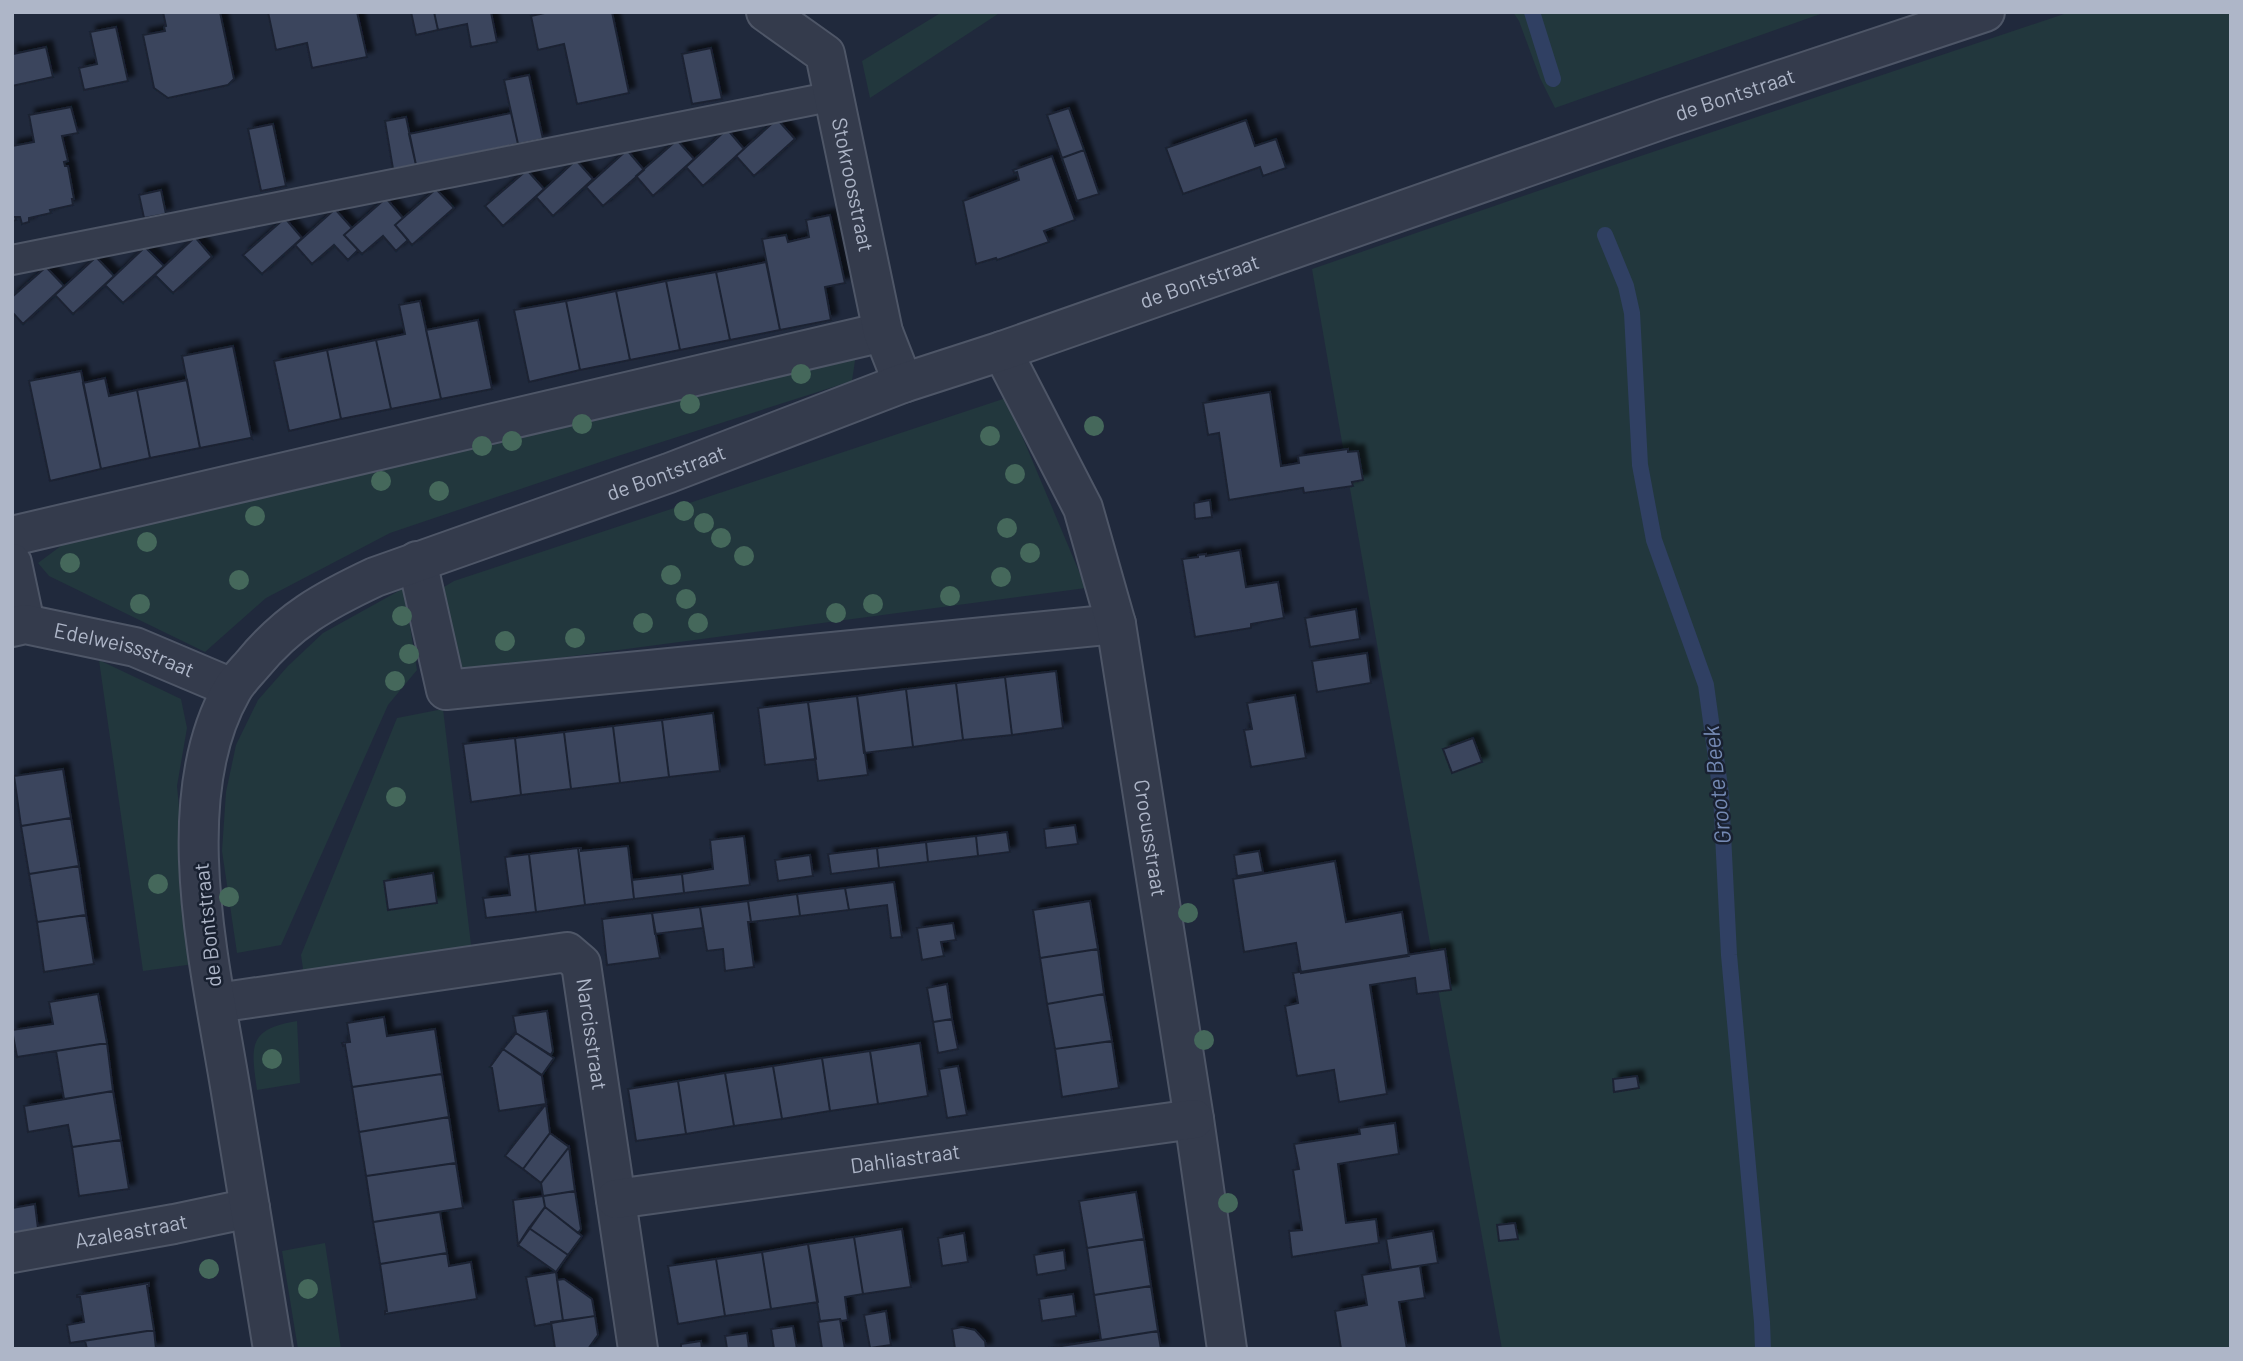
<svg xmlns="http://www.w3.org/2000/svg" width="2243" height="1361" font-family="Barlow,sans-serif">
<defs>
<filter id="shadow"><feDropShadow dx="6" dy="-6" stdDeviation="2" flood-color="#0009"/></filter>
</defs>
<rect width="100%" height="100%" fill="#20293c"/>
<path fill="#22373d" d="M 942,12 L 1001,12 L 870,98 L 862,61 Z
M 1513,12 L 1826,12 L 1555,108 L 1540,78 L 1519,21 Z
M 2070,12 L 2231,12 L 2231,1349 L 1502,1349 L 1382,673 L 1312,269 L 1587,174 Z
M 856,354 L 852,381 L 618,456 L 390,533 L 266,598 L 205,652 L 49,576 L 38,563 L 93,522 Z
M 1006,398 L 1086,588 L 460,671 L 441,613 L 444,587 L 454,581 Z
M 404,588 L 417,670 L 388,705 L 281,945 L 237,953 L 222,851 L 226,792 L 236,745 L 258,700 L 288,666 L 323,633 Z
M 99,660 L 181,699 L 187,728 L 177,786 L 194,964 L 143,971 Z
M 443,709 L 472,953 L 305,983 L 301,955 L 397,718 Z
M 297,1021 L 300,1083 L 257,1090 C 251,1047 247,1029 297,1021 Z
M 325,1243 L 341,1349 L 298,1349 L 282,1251 Z"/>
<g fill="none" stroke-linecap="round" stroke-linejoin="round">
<path stroke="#304063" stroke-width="16" d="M 1532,12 L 1553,79
M 1605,235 L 1626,286 L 1632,313 L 1640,465 L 1654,540 L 1706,685 L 1721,794 L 1729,955 L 1762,1322 L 1763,1349"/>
</g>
<path fill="#3b455d" stroke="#1b2333" stroke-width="2" filter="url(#shadow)" d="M 163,12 L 220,12 L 234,79 L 228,85 L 168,98 L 154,88 L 143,35 L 165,31 L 164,27 L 166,26 Z
M 268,12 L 357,12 L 367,57 L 312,68 L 307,43 L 276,50 Z
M 411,12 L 434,12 L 438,30 L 416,35 Z
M 434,12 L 491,12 L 497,42 L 471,47 L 467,24 L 438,30 Z
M 549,12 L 612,12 L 629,93 L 577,104 L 564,44 L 538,50 L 531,16 Z
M 116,27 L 128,81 L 84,90 L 79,68 L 97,64 L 90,32 Z
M 46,47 L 53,77 L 12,86 L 12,49 L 13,54 Z
M 711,48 L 722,99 L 692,104 L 682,54 Z
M 529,75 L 543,139 L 518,144 L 504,80 Z
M 71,107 L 78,133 L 62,136 L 68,161 L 64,162 L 65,166 L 68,166 L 74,199 L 72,199 L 73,205 L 50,210 L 51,213 L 29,218 L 29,222 L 22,224 L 20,217 L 15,217 L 16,220 L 12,221 L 12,146 L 34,142 L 29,115 Z
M 1069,108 L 1084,150 L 1062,158 L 1047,115 Z
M 511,113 L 518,144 L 416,165 L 409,134 Z
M 406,117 L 416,165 L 393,169 L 385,121 Z
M 777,119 L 795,139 L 754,176 L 736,156 Z
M 1246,120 L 1255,146 L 1276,139 L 1286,168 L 1263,176 L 1260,167 L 1183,194 L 1166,148 Z
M 273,124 L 286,186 L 261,191 L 248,129 Z
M 727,129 L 744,149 L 703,186 L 686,167 Z
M 677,140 L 694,159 L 653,196 L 636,176 Z
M 627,150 L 644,170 L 603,206 L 586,187 Z
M 1084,150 L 1099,194 L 1077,201 L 1062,158 Z
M 1052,156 L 1075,220 L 1044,231 L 1049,242 L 997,260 L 996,258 L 976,264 L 963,201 L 1019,180 L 1017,172 L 1014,173 L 1013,170 Z
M 576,160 L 593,179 L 553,216 L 536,197 Z
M 527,170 L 544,189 L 503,226 L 485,206 Z
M 436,189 L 454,208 L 412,245 L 395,225 Z
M 161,190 L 166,214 L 144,218 L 139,195 Z
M 386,198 L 403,218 L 395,225 L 408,240 L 396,251 L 383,236 L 362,254 L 344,235 Z
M 335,209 L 352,228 L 344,235 L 358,250 L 348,260 L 334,245 L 312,264 L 295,245 Z
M 830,215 L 845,283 L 825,287 L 831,320 L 780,330 L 762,239 L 786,235 L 788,242 L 809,237 L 806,220 Z
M 285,218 L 302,238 L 262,274 L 243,255 Z
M 195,237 L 212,257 L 173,293 L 155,275 Z
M 145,247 L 164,266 L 123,303 L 105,285 Z
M 96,257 L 114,276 L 73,314 L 55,295 Z
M 766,262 L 780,330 L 730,340 L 716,272 Z
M 46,267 L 64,286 L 23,324 L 12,312 L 12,297 Z
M 716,272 L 730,340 L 680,350 L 666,281 Z
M 666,281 L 680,350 L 630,360 L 616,291 Z
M 616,291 L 630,360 L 580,370 L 566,301 Z
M 420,301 L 441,399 L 391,409 L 376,340 L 405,334 L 399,305 Z
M 566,301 L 580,370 L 529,382 L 514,310 Z
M 478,320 L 492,389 L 441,399 L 426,330 Z
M 376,340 L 391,409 L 341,419 L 327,350 Z
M 233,346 L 252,439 L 250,438 L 200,448 L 182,356 Z
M 327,350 L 341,419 L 289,431 L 274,361 Z
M 81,371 L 101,469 L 50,481 L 29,381 Z
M 105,378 L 109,396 L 137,390 L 150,458 L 101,469 L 83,383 Z
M 187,380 L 200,448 L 150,458 L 137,390 Z
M 1270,392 L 1281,466 L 1299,463 L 1298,456 L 1348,449 L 1348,452 L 1358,451 L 1363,480 L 1352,482 L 1353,486 L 1304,493 L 1303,488 L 1229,500 L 1219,433 L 1208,435 L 1203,403 Z
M 1210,500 L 1212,517 L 1195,519 L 1194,503 Z
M 1240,550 L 1246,587 L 1278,582 L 1284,618 L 1251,624 L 1251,628 L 1195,637 L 1182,559 L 1198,557 L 1198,555 L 1206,554 L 1206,556 Z
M 1356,609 L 1360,639 L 1310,647 L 1305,618 Z
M 1367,653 L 1371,683 L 1317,692 L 1312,661 Z
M 1056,671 L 1063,728 L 1012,735 L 1005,677 Z
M 1005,677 L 1012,735 L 963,740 L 956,683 Z
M 956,683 L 963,740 L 913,747 L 906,689 Z
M 906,689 L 913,747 L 864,753 L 857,696 Z
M 1295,695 L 1306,758 L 1251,767 L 1244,730 L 1252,729 L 1247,703 Z
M 857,696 L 868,775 L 818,781 L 808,702 Z
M 808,702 L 816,759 L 765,765 L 758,708 Z
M 713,713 L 720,771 L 669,777 L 662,720 Z
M 662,720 L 669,777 L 620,783 L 613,726 Z
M 613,726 L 620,783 L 571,789 L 564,732 Z
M 564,732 L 571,789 L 521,795 L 515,738 Z
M 515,738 L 521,795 L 471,802 L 463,744 Z
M 1473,738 L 1482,762 L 1452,773 L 1443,749 Z
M 63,769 L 71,818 L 21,826 L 14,776 Z
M 71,818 L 79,866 L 29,874 L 21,826 Z
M 1075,825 L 1078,844 L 1046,848 L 1044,829 Z
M 1007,832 L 1010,852 L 978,856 L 976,836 Z
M 744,836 L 750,885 L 684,893 L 682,874 L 713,869 L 710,840 Z
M 976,836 L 978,856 L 928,862 L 926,842 Z
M 926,842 L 928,862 L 879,868 L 877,848 Z
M 628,846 L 634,899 L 585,905 L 578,848 L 581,848 L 581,851 Z
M 578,848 L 585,905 L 536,912 L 529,854 Z
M 877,848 L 879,868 L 831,874 L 828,854 Z
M 1259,851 L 1263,872 L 1237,876 L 1234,855 Z
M 529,854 L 536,912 L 486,918 L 483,898 L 510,895 L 505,857 Z
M 810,855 L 813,876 L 778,881 L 775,860 Z
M 1335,861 L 1346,922 L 1402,912 L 1409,956 L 1301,973 L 1296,943 L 1244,952 L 1233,879 Z
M 79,866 L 86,915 L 37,922 L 29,874 Z
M 433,873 L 437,903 L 388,910 L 384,881 Z
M 682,874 L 684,893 L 634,899 L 632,880 Z
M 894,882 L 902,937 L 891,938 L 887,905 L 849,910 L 845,888 Z
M 845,888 L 849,910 L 800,916 L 797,894 Z
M 797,894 L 800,916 L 751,922 L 748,901 Z
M 748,901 L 751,922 L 748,922 L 754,967 L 725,971 L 723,949 L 707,951 L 700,907 Z
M 1090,901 L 1098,949 L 1040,958 L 1033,910 Z
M 700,907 L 703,928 L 655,934 L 652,913 Z
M 652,913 L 660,958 L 607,965 L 602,919 Z
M 86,915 L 94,964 L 44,972 L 37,922 Z
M 953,923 L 956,940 L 941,942 L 944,956 L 922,960 L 917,928 Z
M 1098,949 L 1104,994 L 1047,1004 L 1040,958 Z
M 1445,949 L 1451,990 L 1417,994 L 1415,978 L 1370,985 L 1387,1094 L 1339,1102 L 1334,1070 L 1297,1076 L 1285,1006 L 1298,1003 L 1293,973 Z
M 947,984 L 952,1019 L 933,1022 L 927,988 Z
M 98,994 L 107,1043 L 17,1057 L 12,1030 L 53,1024 L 49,1002 Z
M 1104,994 L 1112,1041 L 1055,1049 L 1047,1004 Z
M 547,1011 L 553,1051 L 551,1055 L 516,1033 L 513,1016 Z
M 384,1017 L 387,1036 L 435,1029 L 442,1074 L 352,1087 L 345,1045 L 343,1046 L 342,1043 L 350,1042 L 347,1023 Z
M 952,1019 L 958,1049 L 938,1053 L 933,1022 Z
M 516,1033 L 554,1058 L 542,1075 L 503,1049 Z
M 1112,1041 L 1119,1088 L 1062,1097 L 1055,1049 Z
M 107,1043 L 113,1091 L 64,1099 L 56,1051 Z
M 920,1043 L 928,1096 L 878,1104 L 870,1051 Z
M 503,1049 L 542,1076 L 546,1104 L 499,1111 L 492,1068 L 490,1067 Z
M 870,1051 L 878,1104 L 830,1111 L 822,1058 Z
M 822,1058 L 830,1111 L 782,1119 L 773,1066 Z
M 773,1066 L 782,1119 L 734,1126 L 725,1073 Z
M 958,1066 L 967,1115 L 947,1118 L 939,1069 Z
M 725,1073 L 734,1126 L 686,1134 L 678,1081 Z
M 442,1074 L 449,1117 L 359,1132 L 352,1087 Z
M 1637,1076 L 1639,1088 L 1614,1092 L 1613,1079 Z
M 678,1081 L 686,1134 L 636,1141 L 628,1089 Z
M 113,1091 L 121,1140 L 72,1147 L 68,1125 L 28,1132 L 24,1106 Z
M 546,1104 L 550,1133 L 523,1169 L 505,1156 Z
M 449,1117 L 456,1163 L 366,1176 L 359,1132 Z
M 1395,1123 L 1399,1154 L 1338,1164 L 1346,1223 L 1376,1219 L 1379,1243 L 1292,1257 L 1289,1231 L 1302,1230 L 1293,1170 L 1299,1169 L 1294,1144 L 1360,1134 L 1359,1128 Z
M 550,1133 L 569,1147 L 541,1183 L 523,1169 Z
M 121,1140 L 129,1189 L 79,1196 L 72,1147 Z
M 569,1147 L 575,1191 L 543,1196 L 541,1183 Z
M 456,1163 L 463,1208 L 373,1222 L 366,1176 Z
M 575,1191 L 581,1229 L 578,1233 L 545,1207 L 543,1196 Z
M 1136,1192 L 1144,1239 L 1087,1248 L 1079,1201 Z
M 543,1196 L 545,1207 L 518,1245 L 513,1200 Z
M 35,1204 L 38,1229 L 12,1233 L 12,1208 Z
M 545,1207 L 582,1236 L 568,1255 L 529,1228 Z
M 440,1212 L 447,1253 L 380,1264 L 373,1222 Z
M 1515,1223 L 1518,1239 L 1499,1241 L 1497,1225 Z
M 529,1228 L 568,1255 L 556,1272 L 518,1245 Z
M 902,1229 L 911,1287 L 863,1294 L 854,1237 Z
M 1433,1231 L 1438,1263 L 1391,1270 L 1386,1239 Z
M 964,1233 L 968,1262 L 942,1266 L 938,1238 Z
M 854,1237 L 863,1294 L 845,1297 L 848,1320 L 841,1321 L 840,1319 L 820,1321 L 808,1244 Z
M 1144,1239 L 1151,1286 L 1094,1295 L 1087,1248 Z
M 808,1244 L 818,1302 L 771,1309 L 762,1252 Z
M 1064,1250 L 1066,1270 L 1037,1275 L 1034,1255 Z
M 762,1252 L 771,1309 L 725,1316 L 716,1259 Z
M 447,1253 L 449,1266 L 471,1262 L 477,1299 L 385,1314 L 385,1311 L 387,1311 L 380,1264 Z
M 716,1259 L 725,1316 L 678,1324 L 668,1266 Z
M 1420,1266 L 1425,1298 L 1399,1302 L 1407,1349 L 1341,1349 L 1335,1311 L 1367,1305 L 1362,1275 Z
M 556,1272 L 563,1321 L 535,1326 L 526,1277 Z
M 564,1279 L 592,1299 L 595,1316 L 563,1321 L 557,1280 Z
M 149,1283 L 149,1286 L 147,1286 L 154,1330 L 70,1343 L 67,1325 L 84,1322 L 80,1297 L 77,1297 L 77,1295 Z
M 1151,1286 L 1158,1331 L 1101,1340 L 1094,1295 Z
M 1073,1294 L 1076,1316 L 1042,1321 L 1039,1299 Z
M 886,1311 L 891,1345 L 870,1348 L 864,1315 Z
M 595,1316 L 598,1335 L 588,1349 L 555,1349 L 551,1322 Z
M 840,1319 L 845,1349 L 822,1349 L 818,1322 Z
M 793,1326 L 797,1349 L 774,1349 L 771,1329 Z
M 962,1327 L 975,1330 L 985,1341 L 986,1349 L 955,1349 L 952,1329 Z
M 154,1330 L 156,1349 L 87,1349 L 85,1341 L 70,1343 Z
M 1158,1331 L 1161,1349 L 1048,1348 L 1101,1340 Z
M 747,1333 L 749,1349 L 727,1349 L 725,1336 Z
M 701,1341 L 702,1349 L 681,1349 L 681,1344 Z"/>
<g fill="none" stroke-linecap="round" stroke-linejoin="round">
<defs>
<path id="service" d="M 12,260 L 834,96"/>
<path id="pedestrian" d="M 12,536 L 883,332
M 417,561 L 446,690 L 1116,624"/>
<g id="minor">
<path id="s1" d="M 766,12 L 825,54 L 883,332 L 903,383"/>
<path id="s2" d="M 1002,351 L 1083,508 L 1116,624 L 1194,1119 L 1227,1349"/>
<path d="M 12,563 L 25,624"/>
<path id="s3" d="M 12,627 L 25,624 L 135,647 L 232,688"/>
<path id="s4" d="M 217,1003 L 567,952 L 581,964 L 638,1349"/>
<path id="s5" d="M 616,1199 L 1194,1119"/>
<path id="s6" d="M 12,1253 L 174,1224 L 250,1208"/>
<path id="s7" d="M 273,1349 C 259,1261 244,1174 230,1086 C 211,969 169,800 232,690 C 237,681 245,673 252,665 C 289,620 324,601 375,577 L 669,473 L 903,383 L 1002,351 L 1666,118 L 1985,12"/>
</g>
</defs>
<use href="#service" stroke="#4e5667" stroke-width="32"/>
<use href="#pedestrian" stroke="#4e5667" stroke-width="42"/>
<use href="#minor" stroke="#4e5667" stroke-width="42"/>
<use href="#service" stroke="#343b4c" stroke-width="28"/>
<use href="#pedestrian" stroke="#343b4c" stroke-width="38"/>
<use href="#minor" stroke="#343b4c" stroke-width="38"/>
</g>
<g fill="#45685b">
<circle cx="801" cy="374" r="10"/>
<circle cx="690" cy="404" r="10"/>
<circle cx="582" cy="424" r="10"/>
<circle cx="1094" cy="426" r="10"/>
<circle cx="990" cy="436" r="10"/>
<circle cx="512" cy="441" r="10"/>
<circle cx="482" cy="446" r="10"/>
<circle cx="1015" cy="474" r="10"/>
<circle cx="381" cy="481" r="10"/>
<circle cx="439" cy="491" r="10"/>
<circle cx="684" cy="511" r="10"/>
<circle cx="255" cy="516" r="10"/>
<circle cx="704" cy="523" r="10"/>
<circle cx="1007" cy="528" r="10"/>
<circle cx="721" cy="538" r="10"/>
<circle cx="147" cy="542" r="10"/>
<circle cx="1030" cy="553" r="10"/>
<circle cx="744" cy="556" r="10"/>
<circle cx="70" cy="563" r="10"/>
<circle cx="671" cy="575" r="10"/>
<circle cx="1001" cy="577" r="10"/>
<circle cx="239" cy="580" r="10"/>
<circle cx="950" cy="596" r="10"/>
<circle cx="686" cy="599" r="10"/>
<circle cx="140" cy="604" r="10"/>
<circle cx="873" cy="604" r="10"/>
<circle cx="836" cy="613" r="10"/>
<circle cx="402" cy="616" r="10"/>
<circle cx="643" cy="623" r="10"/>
<circle cx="698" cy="623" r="10"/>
<circle cx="575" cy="638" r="10"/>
<circle cx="505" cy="641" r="10"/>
<circle cx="409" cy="654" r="10"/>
<circle cx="395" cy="681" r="10"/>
<circle cx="396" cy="797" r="10"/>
<circle cx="158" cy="884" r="10"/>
<circle cx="229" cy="897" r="10"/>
<circle cx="1188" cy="913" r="10"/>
<circle cx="1204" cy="1040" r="10"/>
<circle cx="272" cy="1059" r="10"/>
<circle cx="1228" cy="1203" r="10"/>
<circle cx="209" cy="1269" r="10"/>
<circle cx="308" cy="1289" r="10"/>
</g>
<g text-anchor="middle" stroke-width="5" stroke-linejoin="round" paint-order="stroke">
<g font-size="21" fill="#aeb6c8" stroke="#192131">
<text dy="7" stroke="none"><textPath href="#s7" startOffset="2298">de Bontstraat</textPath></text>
<text dy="7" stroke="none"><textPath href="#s1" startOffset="206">Stokroosstraat</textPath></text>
<text dy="7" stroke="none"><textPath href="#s7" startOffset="1731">de Bontstraat</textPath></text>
<text dy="7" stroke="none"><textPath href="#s7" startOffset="1164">de Bontstraat</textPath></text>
<text dy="7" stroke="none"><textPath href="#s3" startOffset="116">Edelweissstraat</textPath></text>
<text dy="7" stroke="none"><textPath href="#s2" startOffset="514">Crocusstraat</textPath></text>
<text transform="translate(208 925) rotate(-96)" y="7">de Bontstraat</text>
<text dy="7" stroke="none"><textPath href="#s4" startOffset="443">Narcisstraat</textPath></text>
<text dy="7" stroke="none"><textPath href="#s5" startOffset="292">Dahliastraat</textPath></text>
<text dy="7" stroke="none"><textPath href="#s6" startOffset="121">Azaleastraat</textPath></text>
</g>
<g font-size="23" font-style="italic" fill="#7489b3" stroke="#192131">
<text transform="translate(1717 785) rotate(-96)" y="8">Groote Beek</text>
</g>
</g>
<rect width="2243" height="1361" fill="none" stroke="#aeb6c8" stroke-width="28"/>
</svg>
